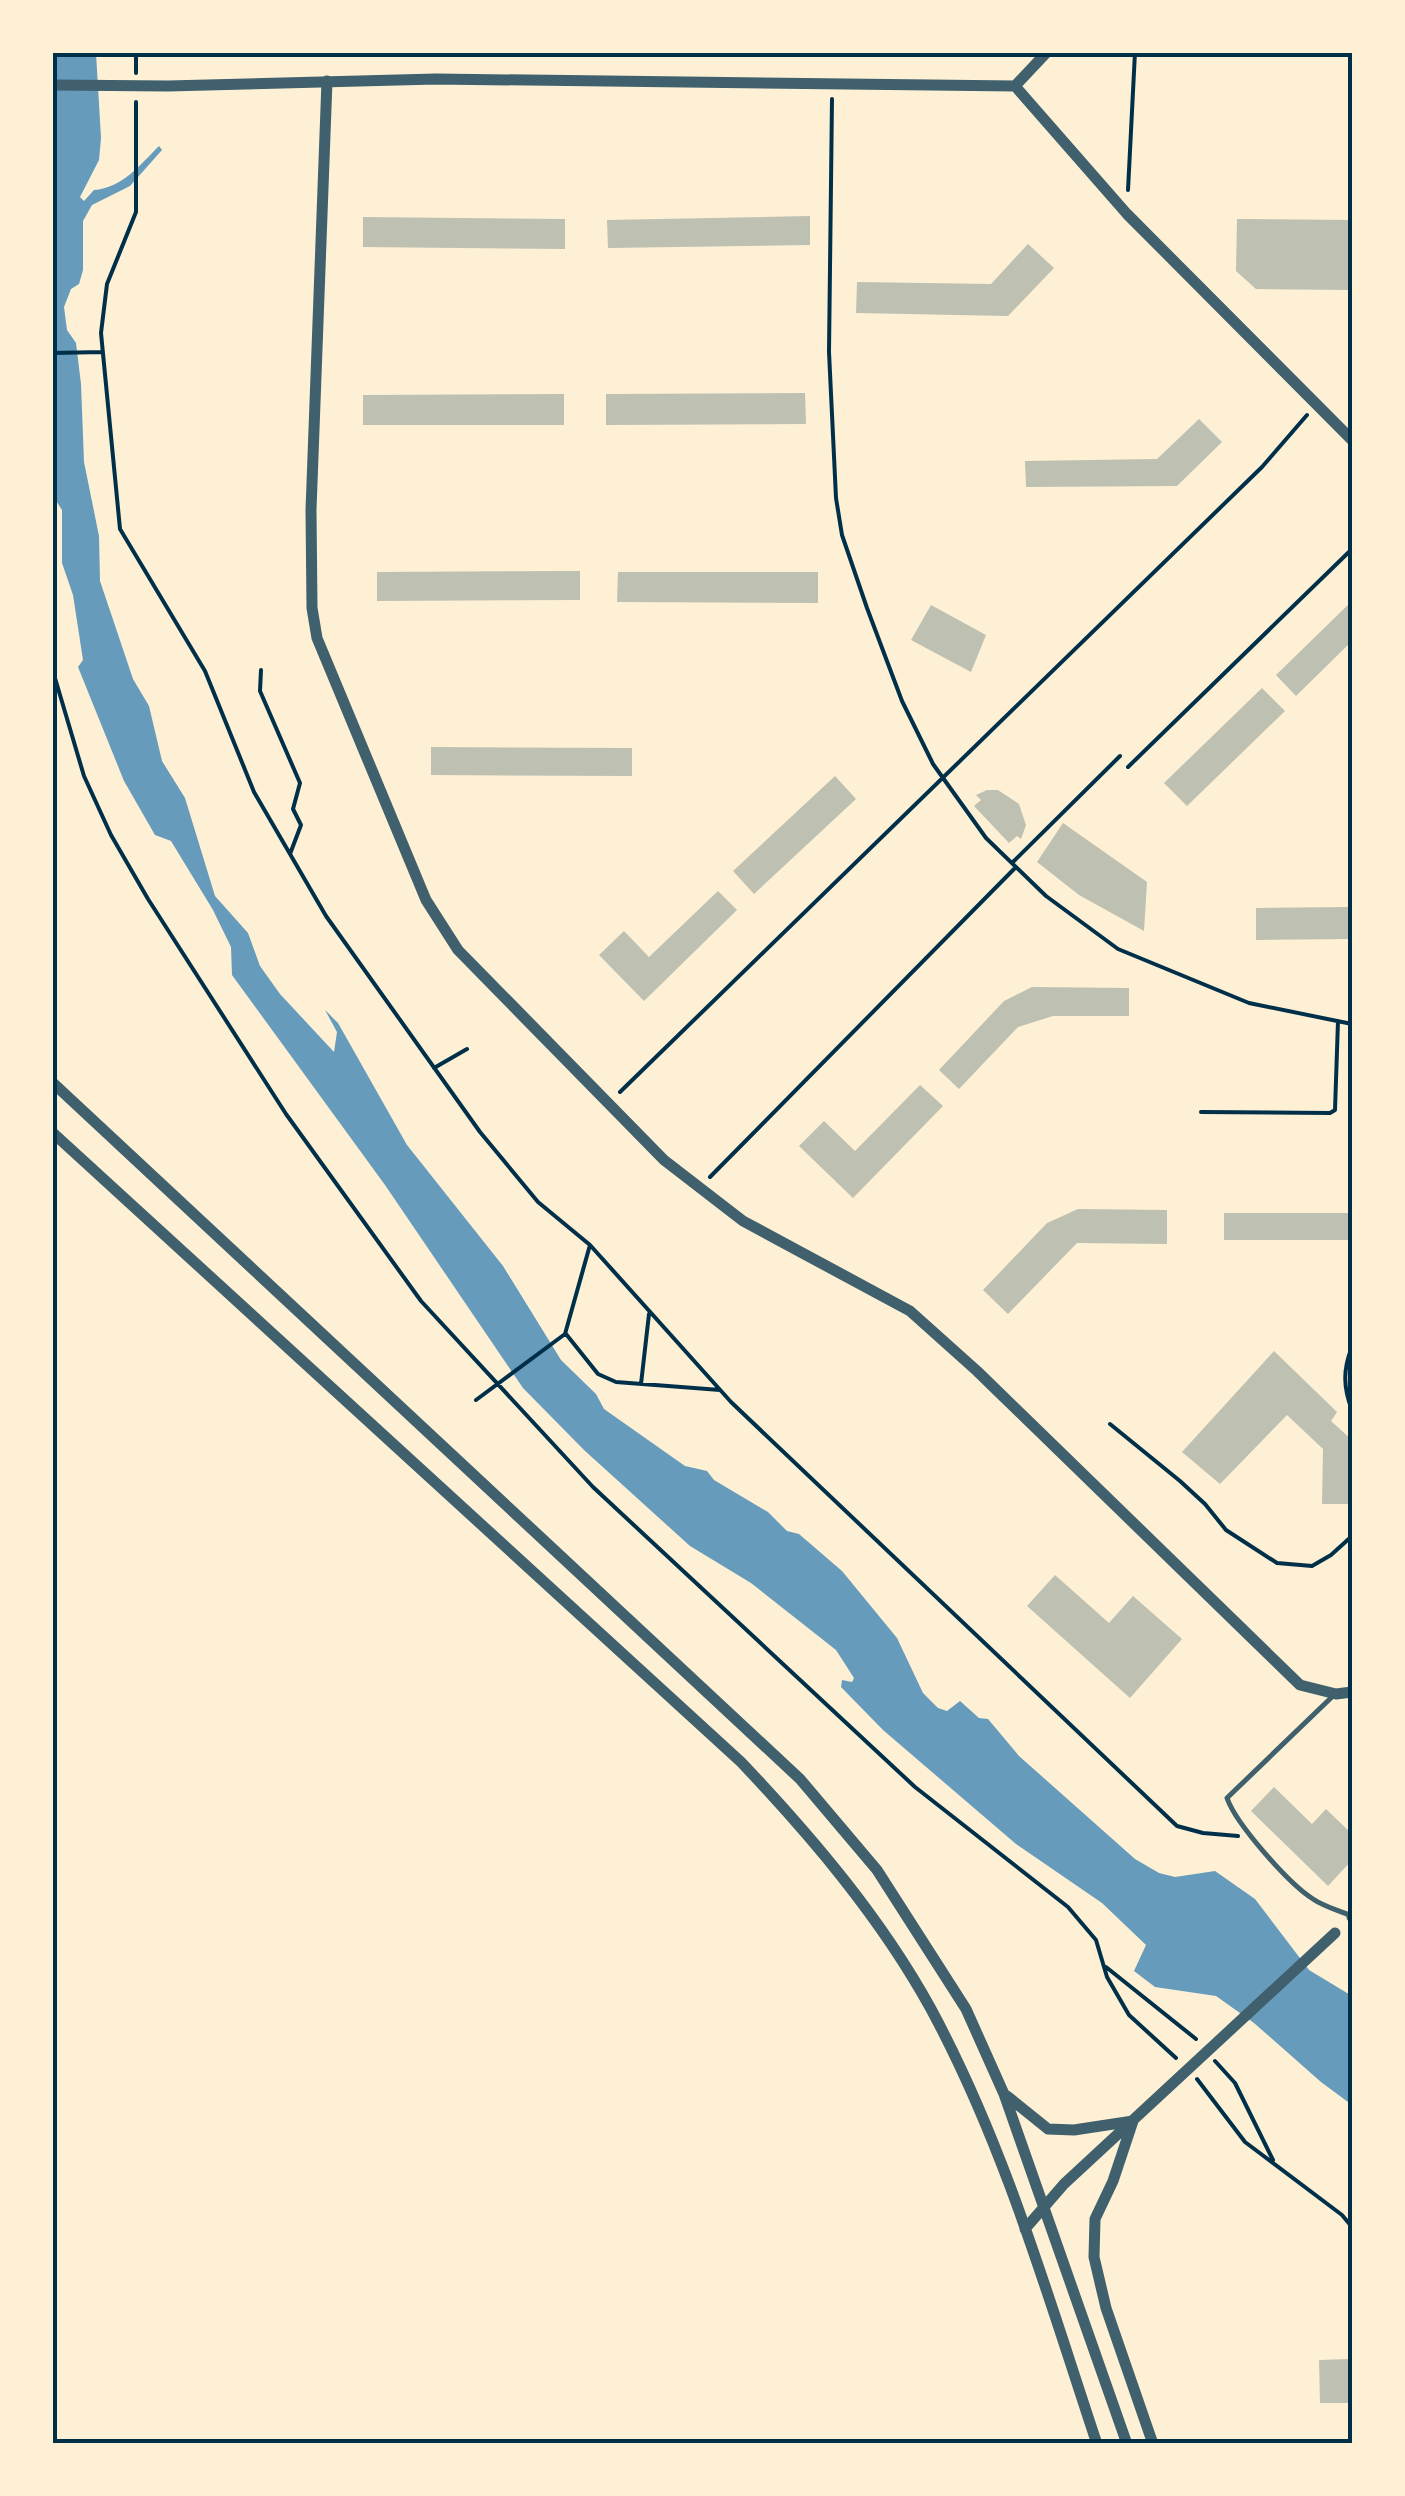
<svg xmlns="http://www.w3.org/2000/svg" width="1405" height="2496" font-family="'Titillium Web',sans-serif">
<rect width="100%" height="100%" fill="#fdf0d5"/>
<path fill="#669bbc" d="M 53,53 L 96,53 L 101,138 L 99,160 L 80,197 L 84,201 L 94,190 C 122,188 140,165 159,146 L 162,150 L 130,186 L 92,205 L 83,221 L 83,270 L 79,284 L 71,289 L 64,307 L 67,330 L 76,343 L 81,384 L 84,462 L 99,536 L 100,581 L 133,679 L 149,706 L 162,761 L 185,798 L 215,896 L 248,933 L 260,966 L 280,994 L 334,1052 L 337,1032 L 325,1010 L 338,1023 L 407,1145 L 503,1266 L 561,1360 L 596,1394 L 604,1409 L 685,1466 L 707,1471 L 714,1480 L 768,1512 L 787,1531 L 799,1534 L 842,1571 L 897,1638 L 923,1693 L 938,1708 L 947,1711 L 960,1701 L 979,1718 L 988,1719 L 1019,1756 L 1135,1859 L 1159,1873 L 1175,1877 L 1215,1871 L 1255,1899 L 1309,1970 L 1352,1996 L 1352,2105 L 1321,2082 L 1254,2023 L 1216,1996 L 1155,1987 L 1134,1971 L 1146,1945 L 1102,1903 L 1016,1844 L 883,1730 L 841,1687 L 842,1680 L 852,1682 L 854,1678 L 836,1650 L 751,1583 L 690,1546 L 584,1450 L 523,1388 L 385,1185 L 232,975 L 231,947 L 213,910 L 171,841 L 155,835 L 124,781 L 78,667 L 83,660 L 73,595 L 62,563 L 62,510 L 53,496 Z"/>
<path fill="#bec0b2" d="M 810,216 L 810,245 L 608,248 L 607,220 Z
M 363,217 L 565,219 L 565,249 L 363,247 Z
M 1237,219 L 1352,220 L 1352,290 L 1256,289 L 1236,271 Z
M 1028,244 L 1054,268 L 1008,316 L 856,313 L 857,282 L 991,284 Z
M 805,393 L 806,424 L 606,425 L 606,394 Z
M 564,394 L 564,425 L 363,425 L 363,395 Z
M 1199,419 L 1222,442 L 1177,486 L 1026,487 L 1025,461 L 1157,459 Z
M 580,571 L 580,600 L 377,601 L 377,572 Z
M 618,572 L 818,572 L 818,603 L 617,602 Z
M 1352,601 L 1352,641 L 1296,696 L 1276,675 Z
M 931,605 L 986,635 L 971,672 L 911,640 Z
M 1262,688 L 1285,711 L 1187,806 L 1164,783 Z
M 431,747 L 632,748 L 632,776 L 431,775 Z
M 835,776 L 856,799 L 754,894 L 733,871 Z
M 987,790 L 998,790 L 1019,804 L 1026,825 L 1021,839 L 1017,836 L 1009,843 L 974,806 L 981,800 L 976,795 Z
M 1063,823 L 1147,882 L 1144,931 L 1079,895 L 1037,862 Z
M 718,891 L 737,910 L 644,1001 L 599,955 L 624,931 L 649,957 Z
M 1352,907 L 1352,939 L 1256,940 L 1256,908 Z
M 1032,987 L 1129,988 L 1129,1016 L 1053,1016 L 1018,1027 L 959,1089 L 939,1070 L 1004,1001 Z
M 920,1085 L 943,1106 L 853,1198 L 799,1146 L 824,1121 L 855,1151 Z
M 1078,1209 L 1167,1210 L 1167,1244 L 1077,1243 L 1008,1314 L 983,1290 L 1047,1223 Z
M 1224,1213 L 1352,1213 L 1352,1240 L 1224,1240 Z
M 1274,1351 L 1337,1412 L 1331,1421 L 1352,1440 L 1352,1504 L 1322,1504 L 1323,1449 L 1287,1415 L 1220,1484 L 1182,1452 Z
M 1055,1575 L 1109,1623 L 1133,1596 L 1182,1639 L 1130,1698 L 1027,1606 Z
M 1274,1787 L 1312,1824 L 1326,1809 L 1352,1834 L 1352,1860 L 1328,1886 L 1251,1811 Z
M 1352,2359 L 1352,2403 L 1320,2403 L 1319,2360 Z"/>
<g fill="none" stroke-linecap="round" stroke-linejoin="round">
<path stroke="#003049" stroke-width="4" d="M 136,52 L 136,73
M 832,99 L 829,352 L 836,498 L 842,535 L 867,608 L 902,701 L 933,764 L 986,838 L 1046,896 L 1118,949 L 1249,1003 L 1352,1024
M 136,102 L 136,212 L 107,284 L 101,333 L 120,529 L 205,671 L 254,792 L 326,916 L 480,1132 L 538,1202 L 590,1245 L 731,1402 L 1177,1826 L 1203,1833 L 1238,1836
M 1128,190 L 1135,52
M 52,353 L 103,352
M 52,668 L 84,776 L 111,835 L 148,899 L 286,1114 L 421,1301 L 593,1487 L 915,1787 L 1068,1907 L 1096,1940 L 1107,1977 L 1129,2015 L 1176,2058
M 261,670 L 260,691 L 300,783 L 293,809 L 301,825 L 290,854
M 1128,767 L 1352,549
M 1012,863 L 1120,756
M 434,1068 L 467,1049
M 620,1092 L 1262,467 L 1307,415
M 1201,1112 L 1330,1113 L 1335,1110 L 1338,1021
M 710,1177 L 1016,867
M 566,1334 L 598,1374 L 616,1382 L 720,1390
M 1352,1347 C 1343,1369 1343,1387 1352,1410
M 641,1384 L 649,1314
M 476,1400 L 565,1334 L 590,1245
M 1110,1424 L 1180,1481 L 1205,1504 L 1226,1530 L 1277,1563 L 1312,1566 L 1331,1555 L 1352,1536
M 1106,1967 L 1196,2039
M 1215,2061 L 1235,2083 L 1273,2160
M 1197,2079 L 1245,2142 L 1342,2215 L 1352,2227"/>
<path stroke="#3f606c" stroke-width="5" d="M 1335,1694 L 1227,1798 C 1236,1824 1289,1884 1313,1899 C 1323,1906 1337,1910 1349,1915"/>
<path stroke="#3f606c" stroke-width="11" d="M 327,81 L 311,510 L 312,608 L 317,638 L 426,900 L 458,950 L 664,1160 L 743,1221 L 910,1311 L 977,1371 L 1300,1685 L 1336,1694 L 1352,1692
M 52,85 L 168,86 L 436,79 L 1015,86 L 1047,52
M 1015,86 L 1127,214 L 1352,440
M 52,1082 L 800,1779 L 877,1870 L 966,2009 L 1004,2094 L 1127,2444
M 52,1132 L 741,1762 C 812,1837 881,1918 931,2009 C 1005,2146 1048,2297 1097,2444
M 1352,1915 L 1352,1917
M 1007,2096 L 1048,2129 L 1074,2130 L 1133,2121 L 1113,2181 L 1095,2219 L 1094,2257 L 1106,2308 L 1153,2444
M 1025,2229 L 1064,2184 L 1335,1933"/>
</g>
<rect width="1405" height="2496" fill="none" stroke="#fdf0d5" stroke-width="110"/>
<rect x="55" y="55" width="1295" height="2386" fill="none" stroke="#003049" stroke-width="4"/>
</svg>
